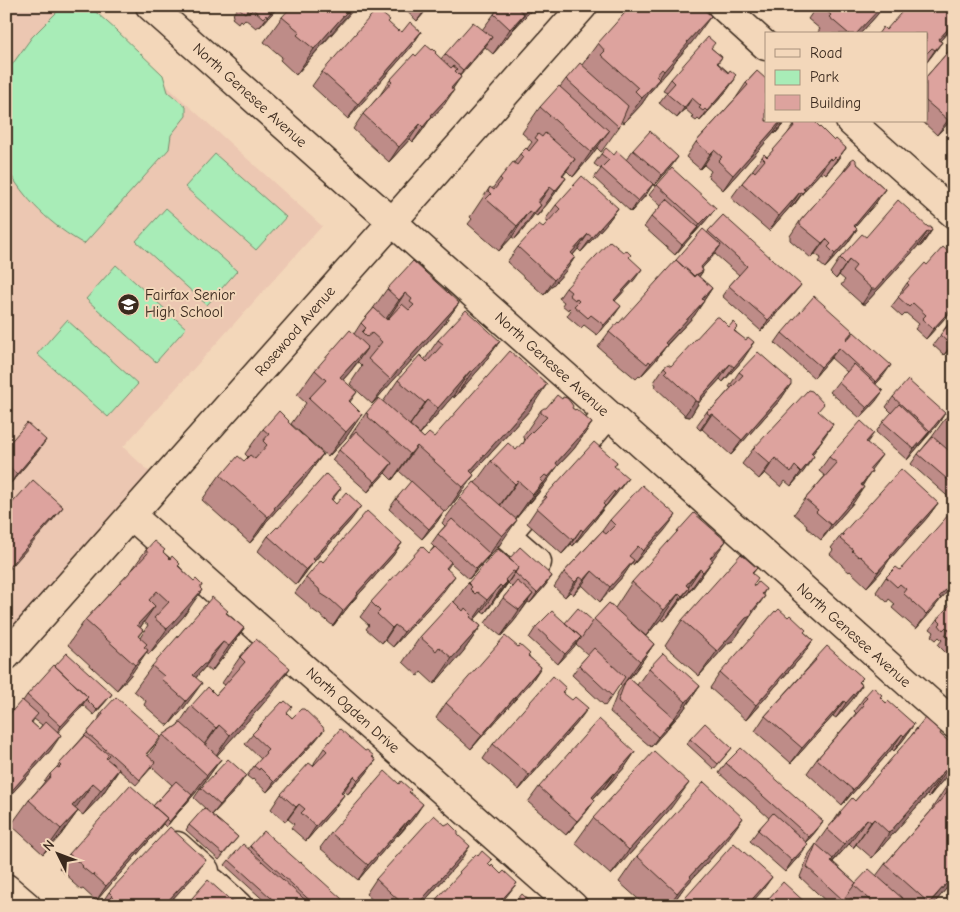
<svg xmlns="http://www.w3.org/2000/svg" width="960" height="912" font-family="'Comic Neue',sans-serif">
<rect width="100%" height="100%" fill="#f3d7ba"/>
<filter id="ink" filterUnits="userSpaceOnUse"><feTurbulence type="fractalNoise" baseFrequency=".02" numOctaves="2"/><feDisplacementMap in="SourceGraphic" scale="10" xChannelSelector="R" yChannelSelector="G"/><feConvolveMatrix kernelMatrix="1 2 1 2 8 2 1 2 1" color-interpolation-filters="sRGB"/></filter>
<g filter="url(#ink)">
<path fill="#ecc7b2" d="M 6,6 L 78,6 L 322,226 L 123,447 L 155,477 L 6,646 Z"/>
<path fill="#a8ecb7" stroke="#728b6a" d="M 63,6 L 89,6 L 116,30 L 163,75 L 168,92 L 186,107 L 186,116 L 171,135 L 169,149 L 84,244 C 52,226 23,199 6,166 L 6,73 L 32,37 Z
M 215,154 L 286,217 L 256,250 L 185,187 Z
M 166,208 L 237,271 L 207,305 L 136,241 Z
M 116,265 L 186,328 L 156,362 L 86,299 Z
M 67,320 L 138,384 L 108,417 L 37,354 Z"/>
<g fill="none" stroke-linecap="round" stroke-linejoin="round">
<defs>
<path id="minor" d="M 150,6 L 608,414 L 954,724
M 722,6 L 766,46
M 850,121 L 954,214
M 132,516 L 573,906
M 537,562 L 506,535 L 608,414
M 6,656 C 200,440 391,223 583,6
M 213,883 L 238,906
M 6,888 L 27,906
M 175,906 L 205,871 L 177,846"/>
</defs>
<use href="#minor" stroke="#3b2a1e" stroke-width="31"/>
<use href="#minor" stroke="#f3d7ba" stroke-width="28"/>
</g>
<path fill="#be8c88" stroke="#3b2a1e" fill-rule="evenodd" d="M 239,6 L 279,6 L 260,27 L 259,26 L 256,28 L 245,19 L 242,22 L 240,20 L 238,23 L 232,18 L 234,15 L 233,14 Z
M 401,6 L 430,6 L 417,21 Z
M 500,6 L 535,6 L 513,30 L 506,39 L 493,54 L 485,47 L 460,76 L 444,105 L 428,122 L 422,131 L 413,142 L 410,139 L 389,162 L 353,129 L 363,114 L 380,95 L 390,80 L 416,56 L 435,53 L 441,59 L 445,54 L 482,30 Z
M 790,6 L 802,6 L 799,9 L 798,8 L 795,11 Z
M 817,6 L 883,6 L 877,15 L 860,34 L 820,34 L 818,32 L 820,29 L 808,19 Z
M 954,6 L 954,25 L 940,41 L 942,42 L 926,63 L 926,34 L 886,30 Z
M 354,9 L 296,75 L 280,60 L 282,57 L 264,42 L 282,17 Z
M 388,23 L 398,31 L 402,32 L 421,32 L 411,47 L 348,119 L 312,86 L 322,72 Z
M 693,41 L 676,60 L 670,69 L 650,92 L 641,105 L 624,123 L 621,121 L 619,127 L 601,152 L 597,148 L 591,156 L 573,177 L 567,171 L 563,176 L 566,178 L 548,203 L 537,216 L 534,214 L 523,230 L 515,239 L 512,237 L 499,251 L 468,224 L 472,219 L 470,217 L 490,187 L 492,189 L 500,178 L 514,163 L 520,154 L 527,149 L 532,142 L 522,133 L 540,107 L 560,87 L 566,79 L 582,65 L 598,43 Z
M 954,45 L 954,117 L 937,135 L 922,121 L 926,121 L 926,77 Z
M 711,48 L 722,57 L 718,63 L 734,77 L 728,89 L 700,121 L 698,119 L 696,121 L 692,118 L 693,116 L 685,109 L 677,118 L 659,103 L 667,92 L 663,90 L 671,79 Z
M 757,71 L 766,121 L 786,121 L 775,134 L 774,133 L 723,190 L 708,176 L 711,171 L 704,165 L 700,169 L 686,157 L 696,142 L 736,98 L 746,83 Z
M 816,123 L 834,141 L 846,148 L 835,163 L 826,174 L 824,172 L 822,174 L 820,173 L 805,190 L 794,205 L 791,208 L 790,207 L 769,231 L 731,198 L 742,183 L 751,172 L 762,157 L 767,157 L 784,139 L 794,124 Z
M 954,140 L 954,150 L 949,146 Z
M 633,150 L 671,167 L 654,186 L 653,184 L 646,195 L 631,212 L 594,178 L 601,169 L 594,164 L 601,154 L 614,155 L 626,160 Z
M 851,160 L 856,163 L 885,189 L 875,204 L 855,227 L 857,229 L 847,244 L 825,268 L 818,262 L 821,258 L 815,254 L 811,258 L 790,240 L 790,236 L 800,221 L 841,175 Z
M 657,185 L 716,208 L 708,218 L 693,235 L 693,234 L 675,255 L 644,227 L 651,217 L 661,206 L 649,195 Z
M 556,205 L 618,208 L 607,223 L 581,252 L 578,249 L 573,255 L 575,257 L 565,272 L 544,295 L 507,262 L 518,247 L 543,227 L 548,222 L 545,220 Z
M 723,215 L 793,295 L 761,331 L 722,296 L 729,286 L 739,275 L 715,254 L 702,268 L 703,271 L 699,277 L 712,288 L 694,316 L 667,345 L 656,360 L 640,377 L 639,376 L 636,379 L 598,347 L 609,332 L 619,323 L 707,233 Z
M 928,227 L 932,230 L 922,245 L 919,247 L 918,246 L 865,304 L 862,304 L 841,285 L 845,280 L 839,275 L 836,279 L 830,273 L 840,258 L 866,237 Z
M 629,258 L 635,279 L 615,301 L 614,316 L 597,335 L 584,325 L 581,328 L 567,316 L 571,310 L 569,308 L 568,310 L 562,305 L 564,302 L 559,298 L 566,288 Z
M 907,283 L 954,308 L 926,339 L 915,329 L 919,324 L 906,313 L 902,317 L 891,307 L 901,294 L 900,293 Z
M 387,289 L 459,303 L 441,328 L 372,404 L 350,384 L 362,366 L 358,362 L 350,372 L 343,380 L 357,392 L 350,402 L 362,414 L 345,439 L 328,457 L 291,424 L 306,403 L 297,395 L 315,370 L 354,334 L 361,323 L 372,310 Z
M 954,316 L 954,349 L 951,347 L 944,355 L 933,345 L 943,332 L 943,331 L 950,321 Z
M 735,331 L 751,346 L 742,361 L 723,382 L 720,379 L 700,401 L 690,417 L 684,416 L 684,414 L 655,387 L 656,385 L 654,382 L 664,367 L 671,366 Z
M 853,331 L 848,339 L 884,375 L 876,384 L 876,401 L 860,418 L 830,392 L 838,382 L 847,372 L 831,358 L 814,378 L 775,343 L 782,333 Z
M 438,340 L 500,341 L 482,366 L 454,398 L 453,396 L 420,434 L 410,425 L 410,426 L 424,438 L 434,437 L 530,410 L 473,473 L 456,500 L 446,512 L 444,511 L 437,522 L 422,539 L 389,509 L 396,499 L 411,482 L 399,471 L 392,480 L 385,473 L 368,492 L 332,460 L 339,450 L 349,439 L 349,438 L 366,413 L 383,402 L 398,380 L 425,359 Z
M 739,372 L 791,384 L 781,399 L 731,455 L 702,429 L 700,430 L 697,427 L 697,425 L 708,410 L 712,409 L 731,388 L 729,387 Z
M 893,397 L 945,413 L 938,424 L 907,460 L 876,432 L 883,422 L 892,413 L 886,407 Z
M 572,408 L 592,423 L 574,449 L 557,467 L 540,491 L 530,503 L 529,502 L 515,519 L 499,546 L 469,579 L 451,563 L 447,569 L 444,591 L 393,647 L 385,640 L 382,643 L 366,629 L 369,625 L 360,617 L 371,602 L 429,553 L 434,547 L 431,544 L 438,534 L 445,526 L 442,523 L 460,498 L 475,483 L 491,461 L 516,450 L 523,444 L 525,440 L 523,438 L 523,436 L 541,410 Z
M 954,409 L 954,502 L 911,464 L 918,454 L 932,437 L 947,416 Z
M 818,412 L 822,440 L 812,454 L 804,471 L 791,486 L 785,481 L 781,487 L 765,473 L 759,479 L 742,464 L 753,449 Z
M 288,423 L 323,454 L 305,479 L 266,522 L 258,534 L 250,543 L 202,500 L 220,475 L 226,470 L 244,461 L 248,457 L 245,454 L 263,429 Z
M 874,433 L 867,443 L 871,470 L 854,502 L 821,540 L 806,527 L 807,525 L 794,514 L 805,499 L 825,476 L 819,471 L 829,457 Z
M 6,447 L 39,450 L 10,484 L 6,481 Z
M 617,462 L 614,467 L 617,493 L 605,507 L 595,520 L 573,546 L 571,544 L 562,554 L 527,523 L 545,496 Z
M 332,500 L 351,520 L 313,563 L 304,575 L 296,585 L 258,551 L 268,536 L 278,528 Z
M 938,503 L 927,518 L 889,560 L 881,572 L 867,587 L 850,571 L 849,572 L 842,566 L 842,565 L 830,554 L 833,550 L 831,548 L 842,534 Z
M 954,517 L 954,584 L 940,600 L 930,613 L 916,629 L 892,608 L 895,604 L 889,599 L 887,602 L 876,592 L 886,577 L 900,570 Z
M 610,520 L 665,530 L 633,565 L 631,564 L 624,575 L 600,602 L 582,585 L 573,595 L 570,592 L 565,597 L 554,587 L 564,572 L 602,531 Z
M 402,543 L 392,557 L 352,602 L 333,626 L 320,615 L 310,608 L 308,604 L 295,593 L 306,578 L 323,562 Z
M 146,550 L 163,552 L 179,566 L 200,589 L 184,616 L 149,654 L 146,652 L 130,676 L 117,690 L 68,645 L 85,620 L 131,571 ZM 144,622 L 148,625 L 140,638 L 138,637 L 143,630 L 140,628 Z
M 509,559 L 552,576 L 545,586 L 530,603 L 528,602 L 515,620 L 501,636 L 485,623 L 503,598 L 512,587 L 508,583 L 501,593 L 496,597 L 485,613 L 482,611 L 474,620 L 481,626 L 463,652 L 434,684 L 421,672 L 418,676 L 403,662 L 420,637 L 454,602 L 468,583 Z
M 712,559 L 713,560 L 695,585 L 685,597 L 684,596 L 671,613 L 664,621 L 661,619 L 646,636 L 631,623 L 654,644 L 636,670 L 629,679 L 637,685 L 649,668 L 700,686 L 682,712 L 651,747 L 610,712 L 618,692 L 622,686 L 620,684 L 605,706 L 572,675 L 579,665 L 588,655 L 576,644 L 558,664 L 529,638 L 536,627 L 565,623 L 593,621 L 609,603 L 615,608 L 632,582 Z
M 757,568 L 753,573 L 753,585 L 755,586 L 766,589 L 747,622 L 733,641 L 728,643 L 699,676 L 665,646 L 682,620 Z
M 954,600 L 954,652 L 950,649 L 946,653 L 938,645 L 942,640 L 939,637 L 936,640 L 931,636 L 934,632 L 930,629 L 937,619 Z
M 227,613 L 244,628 L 226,654 L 211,672 L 205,667 L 198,675 L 196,678 L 184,708 L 168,726 L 144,705 L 146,701 L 134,691 L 152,666 Z
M 804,632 L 813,640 L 803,655 L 746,720 L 710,688 L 720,673 Z
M 256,639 L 272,694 L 217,755 L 221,759 L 203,784 L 166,827 L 163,824 L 156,833 L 96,901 L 83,889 L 81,890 L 72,882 L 73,881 L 59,868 L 69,854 L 153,806 L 172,785 L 152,767 L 136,785 L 119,770 L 102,795 L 83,815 L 75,809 L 78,811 L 60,836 L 43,854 L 11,825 L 29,800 L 42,785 L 50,774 L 57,767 L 99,719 L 99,717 L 102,712 L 157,742 L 146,755 L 148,756 L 163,735 L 178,725 L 191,706 L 216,695 L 225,685 L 222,683 L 240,657 Z
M 528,656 L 541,667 L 531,682 L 471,749 L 436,718 L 446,703 Z
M 815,659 L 860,682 L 862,685 L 852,700 L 836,718 L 833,716 L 791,763 L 755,731 L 765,716 L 808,668 Z
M 566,688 L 563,693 L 578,722 L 519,790 L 483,759 L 493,744 Z
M 112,694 L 94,715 L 83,705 L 58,732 L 51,750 L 6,800 L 6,718 L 23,701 L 27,695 ZM 34,719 L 42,725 L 39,729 L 32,723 Z
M 865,696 L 880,698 L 914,724 L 904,739 L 894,751 L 892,749 L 842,805 L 807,773 L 817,759 L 852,718 L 856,713 L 854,711 Z
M 288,714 L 316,740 L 267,792 L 253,779 L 252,780 L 247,776 L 254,766 L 261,759 L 245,744 L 261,724 Z
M 916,729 L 940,734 L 954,746 L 954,765 L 944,779 L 929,797 L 927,795 L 872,858 L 856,844 L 853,848 L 849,844 L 833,862 L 856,883 L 876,876 L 885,864 L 931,811 L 931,810 L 948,784 L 954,778 L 954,887 L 949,892 L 946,889 L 932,906 L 831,906 L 800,877 L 809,854 L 827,829 L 834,821 L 840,812 L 855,801 L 909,739 Z
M 690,739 L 732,748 L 714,769 L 687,744 Z
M 324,748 L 373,757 L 376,760 L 365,775 L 348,794 L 344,791 L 342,793 L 334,809 L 306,841 L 291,828 L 294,824 L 288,819 L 285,822 L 271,809 L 281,794 L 315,764 L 314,763 Z
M 635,752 L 625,767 L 605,789 L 603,788 L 593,799 L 595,800 L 584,815 L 566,835 L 528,802 L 539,787 Z
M 726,763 L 823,821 L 816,831 L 806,843 L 801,854 L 785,872 L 750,841 L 758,830 L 769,818 L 719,773 Z
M 239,786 L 212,815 L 238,837 L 219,860 L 186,830 L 189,825 L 207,810 L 194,798 L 201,788 Z
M 410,792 L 413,819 L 398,836 L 397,835 L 358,880 L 320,848 L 331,833 Z
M 671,808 L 611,875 L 575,843 L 593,818 Z
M 445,825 L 458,835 L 460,861 L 420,906 L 379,906 L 366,894 L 376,879 Z
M 725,843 L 683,889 L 671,906 L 646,906 L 619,882 L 637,856 Z
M 250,846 L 336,906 L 270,906 L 225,865 L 229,860 L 248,849 Z
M 195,875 L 166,906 L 100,906 L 109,892 Z"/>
<path fill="#9b726f" stroke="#3b2a1e" d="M 276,6 L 279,6 L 260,27 L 267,17 Z
M 352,6 L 355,6 L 296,75 L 314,49 Z
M 428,6 L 430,6 L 417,21 L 425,10 Z
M 530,6 L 535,6 L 513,30 Z
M 880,6 L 883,6 L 877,15 L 860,34 L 856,34 Z
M 524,14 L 506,39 L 493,54 L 510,29 Z
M 711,16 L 693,41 L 676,60 L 670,69 L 650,92 L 641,105 L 624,123 L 642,98 L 656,83 L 664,71 L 687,42 Z
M 954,22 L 954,25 L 933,49 L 938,40 Z
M 421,32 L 411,47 L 348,119 L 358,104 Z
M 492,37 L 485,47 L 456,80 L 463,70 Z
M 942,42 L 931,57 L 926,63 L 935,50 Z
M 461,77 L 451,91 L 451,88 Z
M 735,79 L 728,89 L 700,121 L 707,111 Z
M 454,90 L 444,105 L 428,122 L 422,131 L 413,142 L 431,115 Z
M 692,98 L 685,109 L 677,118 L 684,108 Z
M 954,113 L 954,117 L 937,135 L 948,120 Z
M 781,121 L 782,121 L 774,133 L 723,190 L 733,175 Z
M 784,121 L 786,121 L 775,134 Z
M 420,124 L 410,139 L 389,162 L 399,147 Z
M 609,131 L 591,156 L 573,177 L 591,152 Z
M 846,148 L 835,163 L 826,174 L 837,159 Z
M 714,150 L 704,165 L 700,169 L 710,154 Z
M 678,157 L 671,167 L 654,186 L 662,175 Z
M 830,158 L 820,173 L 802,193 L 803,189 Z
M 575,159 L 557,184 L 562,175 Z
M 566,178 L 548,203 L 537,216 L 555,191 Z
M 653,184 L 646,195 L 631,212 L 638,201 Z
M 550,187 L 532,213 L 537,202 Z
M 885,189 L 875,204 L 843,241 L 854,226 Z
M 805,190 L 794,205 L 791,208 L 802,193 Z
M 800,192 L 790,207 L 769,231 L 779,216 Z
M 541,205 L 523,230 L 515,239 L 533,214 Z
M 618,208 L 607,223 L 581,252 L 592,237 Z
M 716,208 L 708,218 L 693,235 L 700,224 Z
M 529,211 L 512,237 L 499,251 L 517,226 Z
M 698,227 L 691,237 L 675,255 L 682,245 Z
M 857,229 L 847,244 L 825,268 L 835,254 Z
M 932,230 L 922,245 L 919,247 L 930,232 Z
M 928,231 L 918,246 L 865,304 L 862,304 L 872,289 Z
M 588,234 L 578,249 L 561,268 L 571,253 Z
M 826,239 L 815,254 L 811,258 L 822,243 Z
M 721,245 L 714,255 L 695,276 L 703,271 L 696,281 L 686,287 L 701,267 Z
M 575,257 L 565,272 L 544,295 L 554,280 Z
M 849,260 L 839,275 L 836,279 L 846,264 Z
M 642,269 L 635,279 L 607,310 L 614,300 Z
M 801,285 L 793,295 L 761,331 L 768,320 Z
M 712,288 L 702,303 L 702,299 Z
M 405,293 L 388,319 L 381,326 L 399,300 Z
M 704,301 L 694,316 L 654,358 L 665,343 Z
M 459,303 L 441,328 L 372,404 L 390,379 Z
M 621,306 L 614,316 L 597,335 L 604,325 Z
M 954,306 L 954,308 L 926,339 L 933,329 Z
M 500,341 L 482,366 L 454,398 L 472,372 Z
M 754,342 L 745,354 L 752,346 L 742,361 L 723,382 L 734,367 Z
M 954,342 L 954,344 L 951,347 L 944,355 Z
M 667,345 L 656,360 L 640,377 L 651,363 Z
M 368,347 L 350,372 L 322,403 L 340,377 Z
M 839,348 L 831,358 L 814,378 L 821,367 Z
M 730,364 L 720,379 L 699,402 L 690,417 L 684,416 L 695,401 L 700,398 Z
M 891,365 L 884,375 L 869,392 L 876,382 Z
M 470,371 L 453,396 L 420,434 L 438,408 Z
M 547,384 L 530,410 L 462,485 L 470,471 Z
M 791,384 L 781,399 L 731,455 L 742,440 Z
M 883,391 L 876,401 L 860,418 L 867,408 Z
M 428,400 L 410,425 L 407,429 L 425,403 Z
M 945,413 L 938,424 L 923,441 L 930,431 Z
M 362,414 L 345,439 L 328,457 L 346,432 Z
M 712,414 L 702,429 L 700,430 L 710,415 Z
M 592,423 L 574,449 L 557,467 L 540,491 L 530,503 L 548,477 L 556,463 Z
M 833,424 L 823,439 L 810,453 L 821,439 Z
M 929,432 L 922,442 L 907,460 L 914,449 Z
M 46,440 L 39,450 L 10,484 L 17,474 Z
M 822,440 L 812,455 L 811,453 Z
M 417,446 L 399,471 L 392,480 L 410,454 Z
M 323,454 L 305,479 L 266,522 L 258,534 L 250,543 L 274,508 Z
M 882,455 L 871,470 L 859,484 L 869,469 Z
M 814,456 L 804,471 L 791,486 L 801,472 Z
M 775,458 L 765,473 L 759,479 L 770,464 Z
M 392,463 L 385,473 L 368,492 L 375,482 Z
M 872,471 L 862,486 L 861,485 Z
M 474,475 L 456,500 L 446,512 L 463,487 Z
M 628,478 L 617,493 L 605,507 L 615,493 Z
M 518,481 L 500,506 L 497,509 L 515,484 Z
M 543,482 L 525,508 L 515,520 L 533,494 Z
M 864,487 L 854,502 L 821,540 L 831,525 Z
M 341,488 L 331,502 L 331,499 Z
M 938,503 L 927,518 L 889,560 L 881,572 L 867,587 L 890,556 Z
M 361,506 L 351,520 L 313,562 L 304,575 L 296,585 L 313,559 Z
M 605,506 L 595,520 L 573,546 L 583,531 Z
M 63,507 L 52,521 L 6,573 L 6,570 Z
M 444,511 L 437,522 L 422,539 L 429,529 Z
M 676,515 L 665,530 L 633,565 L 643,551 Z
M 517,520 L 499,546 L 484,562 L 502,536 Z
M 581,529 L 571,544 L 562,554 L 573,540 Z
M 726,541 L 708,566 L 710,558 Z
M 402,543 L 392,557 L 352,602 L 333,626 L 343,611 L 357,593 Z
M 490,554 L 482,564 L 469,579 L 476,569 Z
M 634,560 L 624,575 L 600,602 L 610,587 Z
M 713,560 L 695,585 L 685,597 L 703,572 Z
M 519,567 L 501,593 L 497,598 L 515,572 Z
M 700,569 L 683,595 L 686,585 Z
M 592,571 L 582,585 L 573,595 L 584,580 Z
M 455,576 L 444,591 L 393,647 L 404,632 Z
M 552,576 L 545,586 L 530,603 L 537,593 Z
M 580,577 L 570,592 L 565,597 L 575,582 Z
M 954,581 L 954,584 L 940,600 L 930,613 L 916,629 L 939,597 Z
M 507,582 L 490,607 L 485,613 L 502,587 Z
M 202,585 L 190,603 L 202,590 L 184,616 L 149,654 L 167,629 Z
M 500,585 L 482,611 L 469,626 L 487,600 Z
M 689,588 L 671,613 L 664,621 L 682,596 Z
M 679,593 L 661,619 L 646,636 L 664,610 Z
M 533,594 L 515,620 L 501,636 L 519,610 Z
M 765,596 L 733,641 L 728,643 L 699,676 L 717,651 Z
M 155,606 L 137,632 L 137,625 Z
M 395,625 L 385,640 L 382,643 L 392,628 Z
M 481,626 L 463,652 L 434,684 L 452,658 Z
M 244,628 L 226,654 L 211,672 L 229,646 Z
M 581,637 L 574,647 L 558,664 L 565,654 Z
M 813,640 L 803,655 L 746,720 L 756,705 Z
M 223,642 L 205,667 L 198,675 L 192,684 L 193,675 Z
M 654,644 L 636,670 L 622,686 L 640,661 Z
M 148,650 L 130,676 L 117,690 L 135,665 Z
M 541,667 L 531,682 L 471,749 L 482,735 Z
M 290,668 L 272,694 L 212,761 L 230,735 Z
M 202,683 L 184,708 L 168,726 L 186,701 Z
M 862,685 L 852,700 L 836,718 L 846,703 Z
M 700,686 L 682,712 L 668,727 L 686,702 Z
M 112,694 L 108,699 L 94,715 L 97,710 Z
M 88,697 L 81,707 L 54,737 L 61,726 Z
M 844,701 L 833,716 L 791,763 L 802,748 Z
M 588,708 L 578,722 L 519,790 L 529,775 Z
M 674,718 L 667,729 L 651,747 L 658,737 Z
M 914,724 L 904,739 L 894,751 L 904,736 Z
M 219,725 L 201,751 L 198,753 L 216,728 Z
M 324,730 L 316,740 L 267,792 L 274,782 Z
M 902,734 L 892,749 L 842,805 L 853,790 Z
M 61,735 L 51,750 L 6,800 L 6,797 Z
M 635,752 L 625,767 L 605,789 L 615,774 Z
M 221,759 L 203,784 L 166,827 L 192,795 L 207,775 Z
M 376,760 L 365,775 L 348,794 L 358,780 Z
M 954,763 L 954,765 L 944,779 L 929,797 L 946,771 Z
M 119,769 L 102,795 L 83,815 L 101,790 Z
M 945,770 L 927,795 L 872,858 L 889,833 Z
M 614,773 L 603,788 L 581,812 L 592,797 Z
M 246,775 L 239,786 L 212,815 L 220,805 Z
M 354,776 L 344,791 L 330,806 L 341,792 Z
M 93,783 L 75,809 L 72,806 Z
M 689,783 L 671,808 L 611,875 L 629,850 Z
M 344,795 L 334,809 L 306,841 L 316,826 Z
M 595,800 L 584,815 L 566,835 L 577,821 Z
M 299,804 L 288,819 L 285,822 L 296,807 Z
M 423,804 L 413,819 L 398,836 L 409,821 Z
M 78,811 L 60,836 L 43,854 L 61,829 Z
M 167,818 L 156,833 L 96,901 L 106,886 Z
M 743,818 L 725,843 L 683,889 L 671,906 L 668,906 L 690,876 Z
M 867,819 L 849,844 L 824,871 L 844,844 Z
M 874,819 L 856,844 L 853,848 L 871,822 Z
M 408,820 L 397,835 L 358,880 L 368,865 Z
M 823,821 L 816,831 L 802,847 L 809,837 Z
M 808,844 L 801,854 L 785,872 L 792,861 Z
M 470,846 L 460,861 L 420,906 L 416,906 Z
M 206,860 L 195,875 L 166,906 L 163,906 Z
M 954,875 L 954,879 L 946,889 L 932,906 L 927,906 Z
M 772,877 L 762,891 L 749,906 L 746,906 Z
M 517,883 L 506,897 L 499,906 L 496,906 Z"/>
<path fill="#dda39e" stroke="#3b2a1e" d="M 240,6 L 276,6 L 267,17 L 266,15 L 263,18 L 253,9 L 250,12 L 248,10 L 245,13 L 239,8 Z
M 292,6 L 352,6 L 314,49 L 297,35 L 300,32 L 282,17 Z
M 420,6 L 428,6 L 425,10 Z
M 500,6 L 515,6 L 524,14 L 510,29 L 494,14 Z
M 631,6 L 700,6 L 711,16 L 687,42 L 688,43 L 664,71 L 662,69 L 656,76 L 659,79 L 642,98 L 635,91 L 638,88 L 601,55 L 605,51 L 598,43 Z
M 821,6 L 882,6 L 856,34 L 849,34 L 829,17 L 831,15 Z
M 907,6 L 954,6 L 954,22 L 938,40 L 942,42 L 935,50 L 932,48 L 926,54 L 926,34 L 878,34 L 883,27 L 886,30 Z
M 376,10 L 379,13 L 380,12 L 390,20 L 388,22 L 398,31 L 399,29 L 402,32 L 410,22 L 421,32 L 358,104 L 322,72 Z
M 473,22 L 492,37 L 463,70 L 445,54 Z
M 708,37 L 715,43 L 711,48 L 722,57 L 717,63 L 728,73 L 730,70 L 736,75 L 734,77 L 735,79 L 707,111 L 705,109 L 703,111 L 699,108 L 701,106 L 692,98 L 684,108 L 666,93 L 675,83 L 671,79 Z
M 426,45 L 432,50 L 433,49 L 436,52 L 435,53 L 451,68 L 453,66 L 457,69 L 455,71 L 461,77 L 451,88 L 454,90 L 431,115 L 432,116 L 423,127 L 420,124 L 399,147 L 363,114 L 392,82 L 390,80 L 414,54 L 416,56 Z
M 954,45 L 954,113 L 948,120 L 926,101 L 926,77 Z
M 580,63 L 628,106 L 619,127 L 566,79 Z
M 757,71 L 766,79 L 766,121 L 781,121 L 733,175 L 718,161 L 722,157 L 714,150 L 710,154 L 696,142 L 748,85 L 746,83 Z
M 559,86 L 609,131 L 591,152 L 540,107 Z
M 796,121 L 817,121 L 816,123 L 834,141 L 836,139 L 846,148 L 837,159 L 835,157 L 832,160 L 830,158 L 803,189 L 805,190 L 802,193 L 800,192 L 779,216 L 742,183 L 753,170 L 755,172 L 765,160 L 762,157 L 764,154 L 767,157 L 795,125 L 794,124 Z
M 650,131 L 678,157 L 662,175 L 633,150 Z
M 545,133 L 575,159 L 562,175 L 566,178 L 555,191 L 550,187 L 537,202 L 541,205 L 533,214 L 529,211 L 517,226 L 486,199 L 491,194 L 488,191 L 490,187 L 494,190 L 502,180 L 500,178 L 513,162 L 517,165 L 523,157 L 520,154 L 526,148 L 529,151 L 538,140 L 535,138 L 538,134 L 542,137 Z
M 606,148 L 614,155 L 617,151 L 653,184 L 638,201 L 601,168 L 609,160 L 601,154 Z
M 854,158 L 856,160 L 856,163 L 885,189 L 854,226 L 857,229 L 835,254 L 828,247 L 831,244 L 826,239 L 822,243 L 800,225 L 800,221 L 851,163 L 851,160 Z
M 672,168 L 716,208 L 700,224 L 657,185 Z
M 582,176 L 618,208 L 592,237 L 588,234 L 571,253 L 575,257 L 554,280 L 518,247 L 539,224 L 543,227 L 560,209 L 556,205 Z
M 667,199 L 698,227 L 682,245 L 651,217 Z
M 898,200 L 928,227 L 931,227 L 932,230 L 930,232 L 928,231 L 876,289 L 872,289 L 852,271 L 856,266 L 849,260 L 846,264 L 840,258 L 862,234 L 866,237 Z
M 723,215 L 801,285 L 768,320 L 729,286 L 747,266 L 708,231 Z
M 703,229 L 721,245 L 701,267 L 703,271 L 694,276 L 691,273 L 676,260 Z
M 610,241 L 623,252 L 626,250 L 631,255 L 629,257 L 642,269 L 614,300 L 621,306 L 604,325 L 591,315 L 588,318 L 574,306 L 579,301 L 576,298 L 575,300 L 569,295 L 571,292 L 566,288 Z
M 943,247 L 954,257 L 954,306 L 933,329 L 922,319 L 926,315 L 913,303 L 909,307 L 898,297 L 909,285 L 907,283 L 925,263 L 927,265 Z
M 676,260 L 694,277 L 696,274 L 712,288 L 702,299 L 704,301 L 665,343 L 667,345 L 651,363 L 649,361 L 647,364 L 609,332 L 618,322 L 619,323 Z
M 413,261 L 459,303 L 390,379 L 368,359 L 382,342 L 372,333 L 367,337 L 362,332 L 366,328 L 361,323 L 374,308 L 387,320 L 402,304 L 409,310 L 414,305 L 410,302 L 412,299 L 405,293 L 399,300 L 387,289 Z
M 814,296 L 853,331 L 846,339 L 847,340 L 854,332 L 891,365 L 876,382 L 839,348 L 821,367 L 782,333 Z
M 466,310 L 500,341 L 472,372 L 470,371 L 438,408 L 428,400 L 425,403 L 398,380 L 420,355 L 427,362 L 443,344 L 438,340 Z
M 954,316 L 954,342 L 951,345 L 940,335 L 951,322 L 950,321 Z
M 716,317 L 719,317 L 729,327 L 733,322 L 738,327 L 734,331 L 746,340 L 748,337 L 754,342 L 751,345 L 752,346 L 734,367 L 730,364 L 700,398 L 700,402 L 695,401 L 694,399 L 665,372 L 667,370 L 664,367 L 668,364 L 671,366 Z
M 350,330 L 368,347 L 340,377 L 357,392 L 349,401 L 362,414 L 346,432 L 309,398 L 326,380 L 315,370 Z
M 510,351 L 547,384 L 470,471 L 474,475 L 463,487 L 417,446 L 410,454 L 367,416 L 368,414 L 366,413 L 379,398 L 424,438 L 429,433 L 434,437 Z
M 758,352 L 791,381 L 791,384 L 742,440 L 712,414 L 710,415 L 707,413 L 708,410 L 712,409 L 743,375 L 739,372 Z
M 854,364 L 883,391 L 867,408 L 838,382 Z
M 908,380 L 945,413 L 930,431 L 893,397 Z
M 808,390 L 812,391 L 824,404 L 818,411 L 833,424 L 821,439 L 822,440 L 811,453 L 814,456 L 801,472 L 795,466 L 791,472 L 775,458 L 770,464 L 753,449 Z
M 557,395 L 562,399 L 563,397 L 567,398 L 571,403 L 573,406 L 572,408 L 575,410 L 576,409 L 592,423 L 556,463 L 558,466 L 548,477 L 545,475 L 540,480 L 543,482 L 533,494 L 518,481 L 515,484 L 491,461 L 508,443 L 516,450 L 522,443 L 523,444 L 527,437 L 547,417 L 541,413 L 541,410 L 544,408 L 546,408 Z
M 899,404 L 929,432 L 914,449 L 883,422 Z
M 954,409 L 954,422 L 947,416 Z
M 279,411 L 289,421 L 288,422 L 302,435 L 303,435 L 308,439 L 308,440 L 323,454 L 274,508 L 275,509 L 268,517 L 220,475 L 225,469 L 226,470 L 238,456 L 244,461 L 250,455 L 255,459 L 267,445 L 263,441 L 269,434 L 263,429 Z
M 861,421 L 874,433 L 866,442 L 882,455 L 869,469 L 872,471 L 861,485 L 864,487 L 831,525 L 816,512 L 818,510 L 805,499 L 837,463 L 829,457 Z
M 27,423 L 46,440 L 17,474 L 7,465 L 6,466 L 6,447 Z
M 356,431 L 392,463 L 375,482 L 339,450 Z
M 933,437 L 954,455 L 954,485 L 918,454 Z
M 594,442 L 617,462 L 614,466 L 628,478 L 615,493 L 614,491 L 603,504 L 605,506 L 583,531 L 581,529 L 573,540 L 537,508 L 547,497 L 545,496 Z
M 901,469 L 938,503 L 890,556 L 891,557 L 877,572 L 860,556 L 859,557 L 852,551 L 853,550 L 840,539 L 844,535 L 842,534 Z
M 326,474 L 341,488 L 331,499 L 336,504 L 346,492 L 361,506 L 313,559 L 315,561 L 306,570 L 268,536 L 277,527 L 278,528 Z
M 33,480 L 63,507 L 6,570 L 6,510 Z
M 411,481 L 444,511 L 429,529 L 396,499 Z
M 474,482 L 517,520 L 502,536 L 460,498 Z
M 642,485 L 676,515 L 643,551 L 638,546 L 629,556 L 634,560 L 610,587 L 592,571 L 584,580 L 580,577 L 575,582 L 564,572 L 602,531 L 606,534 L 615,525 L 610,520 Z
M 367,511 L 402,543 L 357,593 L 358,594 L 343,611 L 331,600 L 320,593 L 319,589 L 306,578 L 321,560 L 323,562 Z
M 694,513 L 726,541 L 710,558 L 713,560 L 703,572 L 700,569 L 686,585 L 689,588 L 682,596 L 679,593 L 664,610 L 632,582 Z
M 950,513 L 954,517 L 954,581 L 939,597 L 941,598 L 926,614 L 903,593 L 906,589 L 900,584 L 897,587 L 886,577 L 896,567 L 900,570 Z
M 452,519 L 490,554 L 476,569 L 438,534 Z
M 154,541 L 165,550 L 163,552 L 170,559 L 172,556 L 180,564 L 178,566 L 194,581 L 196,579 L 202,585 L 200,588 L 202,590 L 167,629 L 154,618 L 169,602 L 157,591 L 149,600 L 155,606 L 137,625 L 143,630 L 138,636 L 147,644 L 144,647 L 148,650 L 135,665 L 85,620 L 148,553 L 146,550 Z
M 422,546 L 429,553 L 435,547 L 451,562 L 446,568 L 455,576 L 404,632 L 395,625 L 392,628 L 377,614 L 380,611 L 371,602 Z
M 520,547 L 552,576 L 537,593 L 515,573 L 519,567 L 509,559 Z
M 498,549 L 519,567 L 515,572 L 513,571 L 505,580 L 507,582 L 502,587 L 500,585 L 487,600 L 477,592 L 475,594 L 470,589 L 472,587 L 468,583 Z
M 741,554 L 757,568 L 752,573 L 758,578 L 753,585 L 755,586 L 758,582 L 766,589 L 762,594 L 765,596 L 753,610 L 751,616 L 746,618 L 717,651 L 682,620 Z
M 517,581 L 533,594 L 519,610 L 503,598 Z
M 212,597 L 228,611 L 226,613 L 244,628 L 229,646 L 223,642 L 210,656 L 210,658 L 206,664 L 204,664 L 193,675 L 202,683 L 186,701 L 161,679 L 164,676 L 152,666 Z
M 954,600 L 954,643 L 945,635 L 949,630 L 946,627 L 943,630 L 939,625 L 941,623 L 937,619 Z
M 453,601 L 463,611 L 465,608 L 472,615 L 470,617 L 481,626 L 452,658 L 439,647 L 436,651 L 420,637 Z
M 609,603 L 654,644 L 640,661 L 594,619 Z
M 578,608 L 593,621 L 580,640 L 579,639 L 581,637 L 565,623 Z
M 779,609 L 788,617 L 790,615 L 806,630 L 804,632 L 813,640 L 756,705 L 720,673 L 775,611 L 776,612 Z
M 552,611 L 581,637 L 565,654 L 536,627 Z
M 505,636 L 518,647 L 520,645 L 530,654 L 528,656 L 541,667 L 482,735 L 446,703 Z
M 256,639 L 290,668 L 230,735 L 219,725 L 216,728 L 191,706 L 208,687 L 216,695 L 245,662 L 240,657 Z
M 827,646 L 863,678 L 859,682 L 862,685 L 846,703 L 844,701 L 802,748 L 765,716 L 816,660 L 815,659 Z
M 594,648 L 625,677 L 612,696 L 579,665 Z
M 67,653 L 112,694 L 97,710 L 86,699 L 88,697 L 55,666 Z
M 663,653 L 700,686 L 686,702 L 649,668 Z
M 54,665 L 88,697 L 61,726 L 27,695 Z
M 553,676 L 566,688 L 562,692 L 572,700 L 575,697 L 588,708 L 529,775 L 493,744 Z
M 629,678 L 674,718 L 658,737 L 618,701 L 625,682 Z
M 873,687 L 882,695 L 880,697 L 886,703 L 888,701 L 914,724 L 904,736 L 902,734 L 853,790 L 817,759 L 864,705 L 862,703 L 867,698 L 865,696 Z
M 116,697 L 161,737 L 146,754 L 155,762 L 140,780 L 87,733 L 103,714 L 102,712 Z
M 22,700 L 38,714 L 31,722 L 39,729 L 46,721 L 61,735 L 7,796 L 6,795 L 6,718 Z
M 285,701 L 292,707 L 287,713 L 292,718 L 301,709 L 304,709 L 323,727 L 324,730 L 274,782 L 260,768 L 259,770 L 254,766 L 266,753 L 265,752 L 268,749 L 252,734 L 262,724 L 261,724 L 282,702 L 283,703 Z
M 925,718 L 941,732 L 940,734 L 954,746 L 954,763 L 946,771 L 945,770 L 889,833 L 874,819 L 871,822 L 867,819 L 844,844 L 827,829 L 841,813 L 840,812 L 852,798 L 855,801 L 917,729 L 916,729 Z
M 599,719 L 635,752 L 615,774 L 614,773 L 592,797 L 595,800 L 577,821 L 539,787 Z
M 181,723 L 221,759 L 207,775 L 163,735 Z
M 705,723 L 732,748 L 718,764 L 690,739 Z
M 340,729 L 365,751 L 367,750 L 374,756 L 372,757 L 376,760 L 358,780 L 354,776 L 341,792 L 344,795 L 316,826 L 301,813 L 305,809 L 299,804 L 296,807 L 281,794 L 309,763 L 313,766 L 327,751 L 324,748 Z
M 85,736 L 102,751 L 103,750 L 109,755 L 106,758 L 119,769 L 101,790 L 93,783 L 72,806 L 78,811 L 61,829 L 29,800 L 51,776 L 50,774 L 57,767 L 59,768 L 61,766 L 59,764 Z
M 741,748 L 823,821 L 809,837 L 726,763 Z
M 654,751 L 689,783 L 629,850 L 593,818 Z
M 228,759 L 246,775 L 220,805 L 201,788 Z
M 385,771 L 399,784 L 401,781 L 411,790 L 409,792 L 423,804 L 409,821 L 408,820 L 368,865 L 331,833 Z
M 954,778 L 954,875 L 929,903 L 885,864 L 952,787 L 948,784 Z
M 176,781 L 192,795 L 169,822 L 166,819 L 167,818 L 153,806 Z
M 704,782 L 743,818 L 690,876 L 691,877 L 677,893 L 637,856 Z
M 130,785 L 167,818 L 106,886 L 93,874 L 92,875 L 82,867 L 83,866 L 69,854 Z
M 204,808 L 238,837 L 223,854 L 189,825 Z
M 773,813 L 808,844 L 792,861 L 758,830 Z
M 434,815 L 445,825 L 449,823 L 458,832 L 458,835 L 470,846 L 416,906 L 405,906 L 376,879 Z
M 170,827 L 206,860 L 163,906 L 123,906 L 121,904 L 120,906 L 111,898 L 113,896 L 109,892 Z
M 264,831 L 300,863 L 301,862 L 342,899 L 335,906 L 316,906 L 250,846 Z
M 734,843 L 772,877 L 746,906 L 678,906 Z
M 243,844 L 312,906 L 280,906 L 229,860 Z
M 816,844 L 833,859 L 831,861 L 856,883 L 843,900 L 807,867 Z
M 482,851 L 492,860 L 488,864 L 491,867 L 492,865 L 501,874 L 504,871 L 517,883 L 496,906 L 430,906 L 460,873 L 459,872 L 476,854 L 478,856 Z
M 869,869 L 911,906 L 877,906 L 854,885 Z
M 208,880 L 237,906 L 185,906 Z
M 783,882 L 809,906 L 762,906 Z
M 522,894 L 535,906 L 512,906 Z
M 851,898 L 860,906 L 844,906 Z"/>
</g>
<defs>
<symbol id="school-disc" viewBox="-11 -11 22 22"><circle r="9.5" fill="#3b2a1e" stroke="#f3d7ba"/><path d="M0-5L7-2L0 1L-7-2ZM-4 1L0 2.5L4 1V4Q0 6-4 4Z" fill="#fff"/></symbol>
</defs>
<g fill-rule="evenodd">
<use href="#school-disc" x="116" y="292" width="25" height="25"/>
</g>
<g text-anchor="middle" stroke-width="4" stroke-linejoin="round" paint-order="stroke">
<g font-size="15" fill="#3b2a1e" stroke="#f3d7ba">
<text transform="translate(250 95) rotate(42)" y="5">North Genesee Avenue</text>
<text transform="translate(295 331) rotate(-49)" y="5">Rosewood Avenue</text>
<text transform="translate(552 364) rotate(42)" y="5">North Genesee Avenue</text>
<text transform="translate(854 635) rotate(42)" y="5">North Genesee Avenue</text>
<text transform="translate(353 710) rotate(42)" y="5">North Ogden Drive</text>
</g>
<g font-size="15" fill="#3b2a1e" stroke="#f3d7ba" text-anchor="start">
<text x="145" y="300">Fairfax Senior<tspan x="145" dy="17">High School</tspan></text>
</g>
</g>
<rect width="960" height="912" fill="none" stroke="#f3d7ba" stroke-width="25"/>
<rect x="12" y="12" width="935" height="887" fill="none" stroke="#3b2a1e" stroke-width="2" filter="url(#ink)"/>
<rect x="765" y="32" width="162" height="90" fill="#f3d7ba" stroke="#a9927c"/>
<rect x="775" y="49" width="25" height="8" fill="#f3d7ba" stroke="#a9927c"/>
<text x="810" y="58" font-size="15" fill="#3b2a1e">Road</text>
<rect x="775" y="70" width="25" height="15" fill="#a8ecb7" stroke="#a9927c"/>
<text x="810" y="82" font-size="15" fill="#3b2a1e">Park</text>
<rect x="775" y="95" width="25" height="15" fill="#dda39e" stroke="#a9927c"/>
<text x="810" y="108" font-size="15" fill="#3b2a1e">Building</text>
<g transform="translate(58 854) rotate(312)" stroke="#f3d7ba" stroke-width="4" paint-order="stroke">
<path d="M0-4L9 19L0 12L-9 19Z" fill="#3b2a1e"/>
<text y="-8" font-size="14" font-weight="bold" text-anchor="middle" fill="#3b2a1e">N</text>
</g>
</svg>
